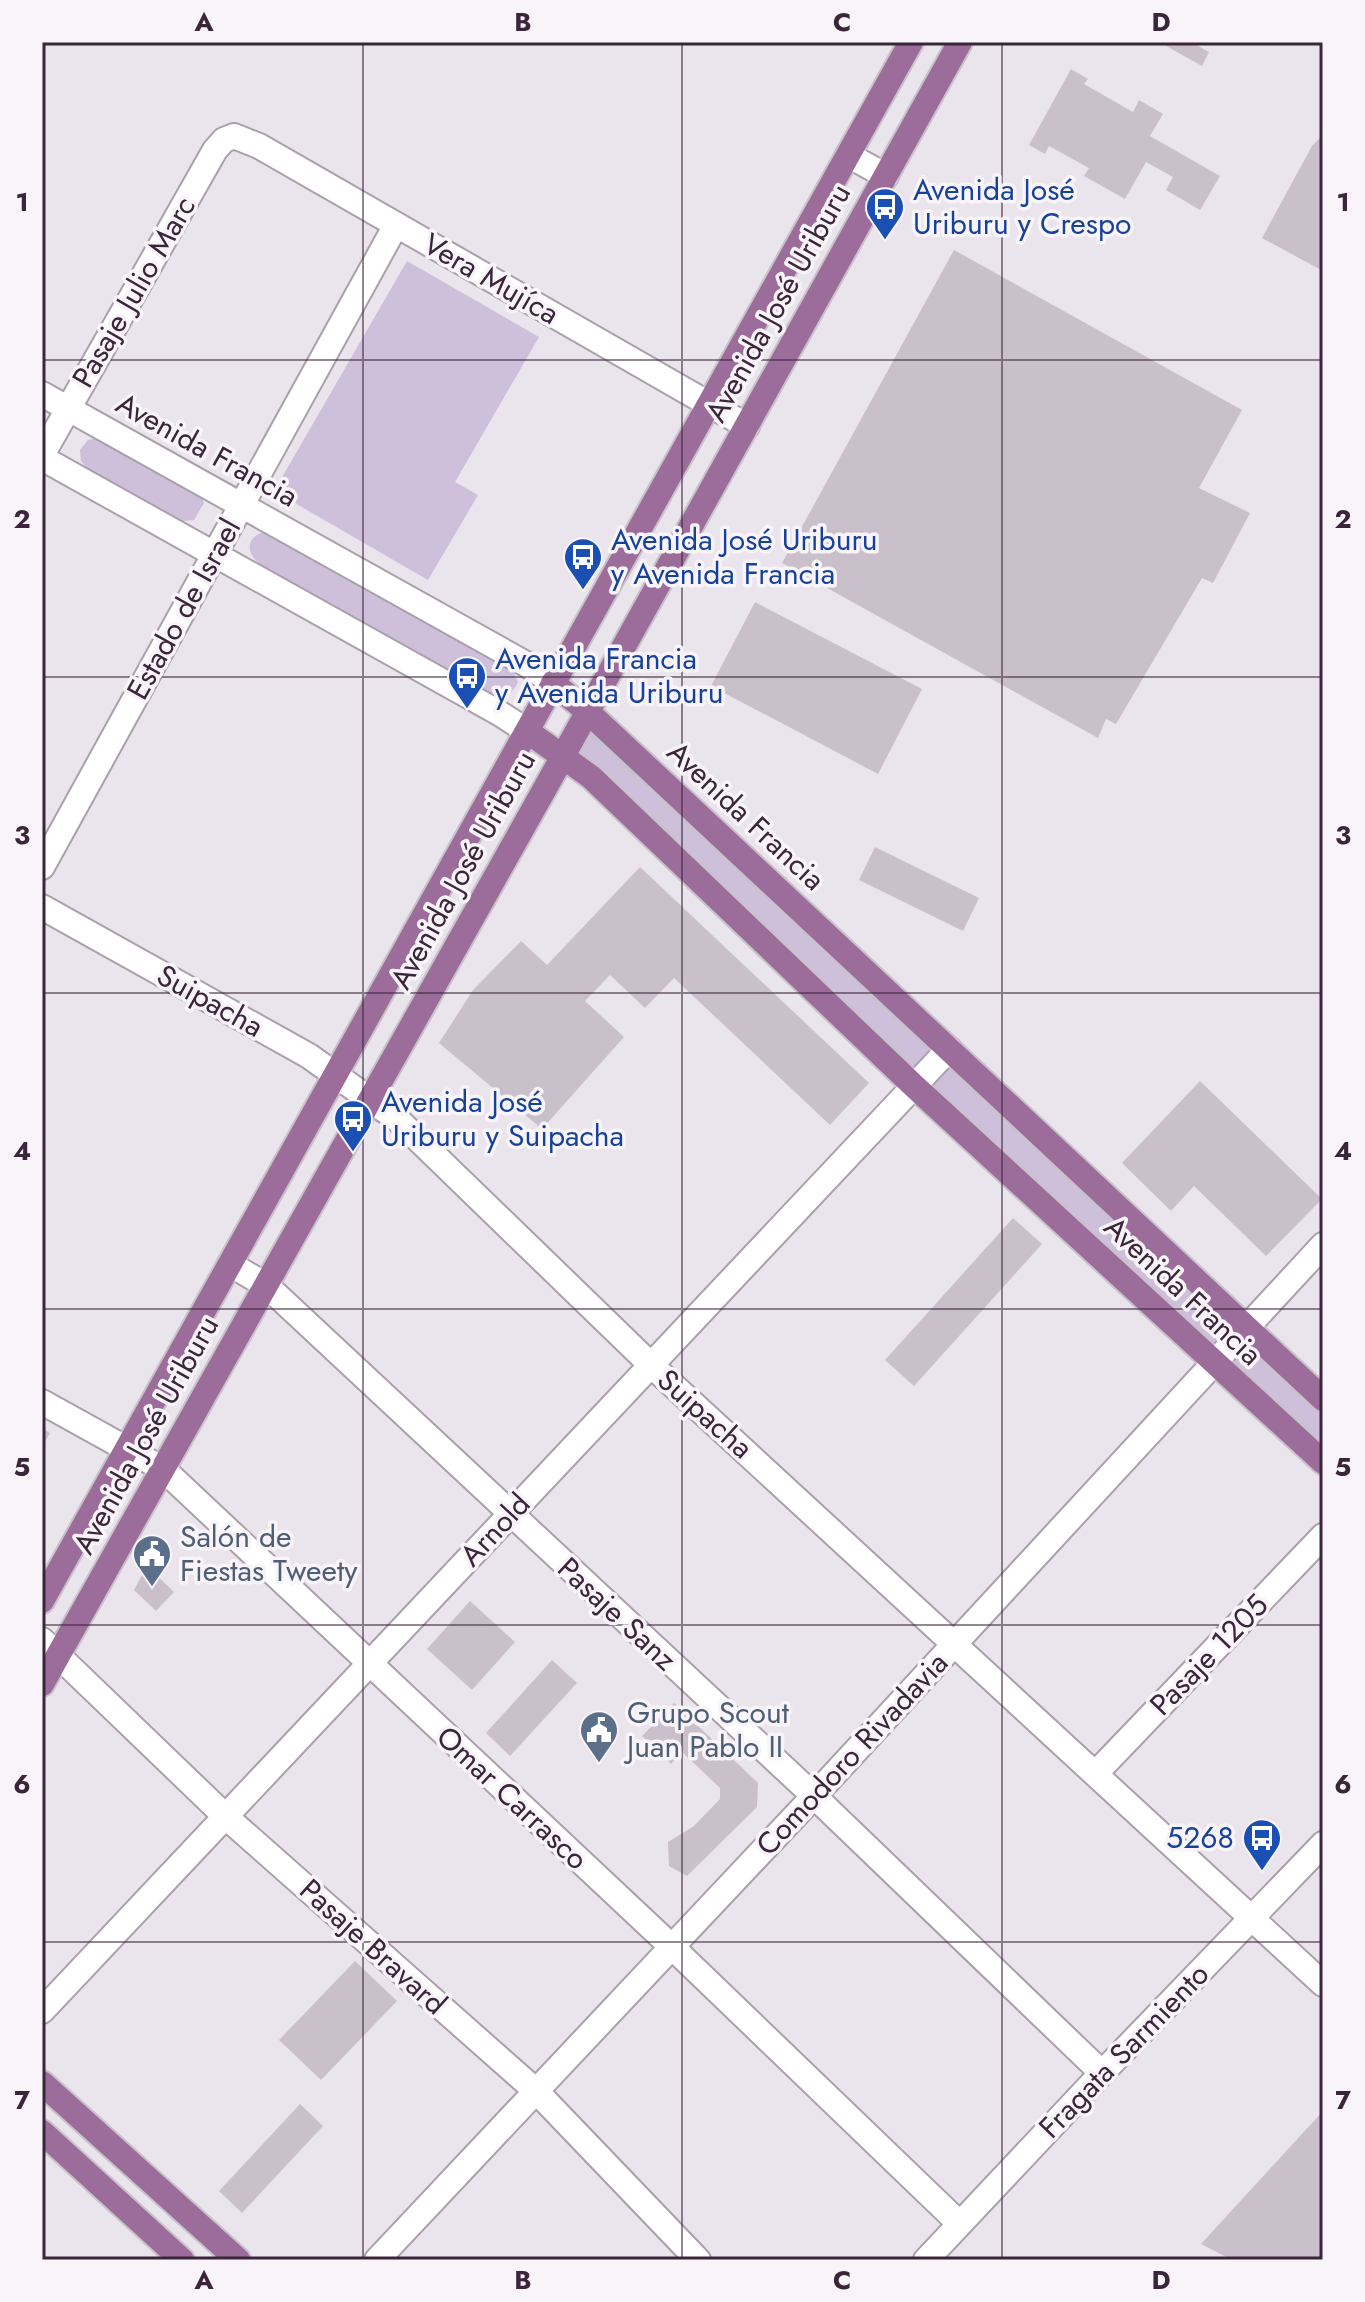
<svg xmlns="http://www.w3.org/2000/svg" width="1365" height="2302" font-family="Jost,sans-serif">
<rect width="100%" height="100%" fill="#eae4ec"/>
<path fill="#cebfda" d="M 407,261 L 539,337 L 455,482 L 478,495 L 428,580 L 274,491 Z
M 98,438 L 201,495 L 204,503 L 194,520 L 183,521 L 87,468 L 81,461 L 80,450 L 88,440 Z
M 266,531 L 511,667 L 518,682 C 513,692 509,696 497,696 L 261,565 C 245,553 245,537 266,531 Z
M 588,712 L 1323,1399 L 1323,1462 L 564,756 Z"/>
<path fill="#cac0cc" d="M 1159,42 L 1191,42 L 1209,52 L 1202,66 Z
M 1071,69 L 1088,79 L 1084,84 L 1133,112 L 1139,100 L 1163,114 L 1150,136 L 1220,176 L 1200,210 L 1166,190 L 1173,177 L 1146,162 L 1125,199 L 1084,176 L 1089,168 L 1049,146 L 1045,154 L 1029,145 Z
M 1323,135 L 1323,271 L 1262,238 L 1312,146 Z
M 954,250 L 1242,410 L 1199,488 L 1250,513 L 1213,583 L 1202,578 L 1116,724 L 1106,719 L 1098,738 L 782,563 Z
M 755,602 L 922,689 L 878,774 L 711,686 Z
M 875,847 L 979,898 L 963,931 L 859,880 Z
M 640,867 L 869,1083 L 830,1125 L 674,978 L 645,1008 L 610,975 L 585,1001 L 624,1037 L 542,1129 L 439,1043 L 473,990 L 521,941 L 547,965 Z
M 1200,1081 L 1322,1199 L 1266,1256 L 1194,1186 L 1171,1211 L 1122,1163 Z
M 1013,1218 L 1042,1244 L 914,1386 L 885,1360 Z
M 42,1428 L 50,1433 L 42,1447 Z
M 147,1566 L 174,1592 L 156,1611 L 134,1590 Z
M 470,1601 L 515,1642 L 472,1690 L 427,1649 Z
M 552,1660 L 577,1683 L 510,1756 L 486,1733 Z
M 674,1703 L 758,1783 L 757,1807 L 687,1876 L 669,1866 L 668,1842 L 694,1826 L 720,1799 L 720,1788 L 682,1752 L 671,1764 L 642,1736 Z
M 355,1961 L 397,2001 L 321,2080 L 279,2040 Z
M 300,2104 L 323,2126 L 242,2213 L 219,2191 Z
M 1323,2111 L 1323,2260 L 1232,2260 L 1201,2244 Z"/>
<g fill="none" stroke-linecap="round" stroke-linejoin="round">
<defs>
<path id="minor" d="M 848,155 L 886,176
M 42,394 L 526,664 L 553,683
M 42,455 L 215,150 L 224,140 L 234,136 L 259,146 L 747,426
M 42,458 L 499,713 L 527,731
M 42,867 L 396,225
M 42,907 L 309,1056 L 397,1119 L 651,1365 L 1323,1984
M 230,1264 L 267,1286 L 814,1796 L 1102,2073
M 42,1402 L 163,1469 L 672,1947 L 960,2224
M 42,1640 L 225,1816 L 536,2091 L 698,2260
M 1096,1773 L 1323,1536
M 42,2011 L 949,1049
M 377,2260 L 814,1796 L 1323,1245
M 926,2260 L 1102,2073 L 1323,1844"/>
<path id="major" d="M 553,683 L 588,712 L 1323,1399
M 527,731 L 591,777 L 914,1086 L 1323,1462
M 42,1601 L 911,42
M 42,1684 L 548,783 L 960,42
M 42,2083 L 238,2260
M 42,2132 L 182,2260"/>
</defs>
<use href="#minor" stroke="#ab9fac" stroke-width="28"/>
<use href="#major" stroke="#c8c2c8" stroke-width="28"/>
<use href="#minor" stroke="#fff" stroke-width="24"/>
<use href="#major" stroke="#9c6d9b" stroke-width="24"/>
</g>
<path fill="none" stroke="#3b253b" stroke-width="2" stroke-opacity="0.55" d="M 363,42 L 363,2260M 682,42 L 682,2260M 1002,42 L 1002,2260M 42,360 L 1323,360M 42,677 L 1323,677M 42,993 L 1323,993M 42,1309 L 1323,1309M 42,1625 L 1323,1625M 42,1942 L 1323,1942"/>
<defs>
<symbol id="bus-pin" viewBox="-11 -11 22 30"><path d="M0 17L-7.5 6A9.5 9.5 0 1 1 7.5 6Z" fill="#1a4fb4" stroke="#f8f4f9"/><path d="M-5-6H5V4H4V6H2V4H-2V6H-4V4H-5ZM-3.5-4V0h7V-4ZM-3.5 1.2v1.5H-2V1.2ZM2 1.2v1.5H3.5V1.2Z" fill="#fff"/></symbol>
<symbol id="civic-pin" viewBox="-11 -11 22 30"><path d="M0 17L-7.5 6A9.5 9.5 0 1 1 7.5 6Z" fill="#5c6f8a" stroke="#f8f4f9"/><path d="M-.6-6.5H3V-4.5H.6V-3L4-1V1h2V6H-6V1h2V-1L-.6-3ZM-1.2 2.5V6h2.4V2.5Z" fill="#fff"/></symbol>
</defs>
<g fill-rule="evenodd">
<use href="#bus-pin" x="863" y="185" width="44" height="60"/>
<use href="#bus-pin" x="561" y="535" width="44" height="60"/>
<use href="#bus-pin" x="445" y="654" width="44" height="60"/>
<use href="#bus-pin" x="331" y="1097" width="44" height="60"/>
<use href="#civic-pin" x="130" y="1532" width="44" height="60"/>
<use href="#civic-pin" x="577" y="1708" width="44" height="60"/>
<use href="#bus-pin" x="1240" y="1816" width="44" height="60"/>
</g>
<g text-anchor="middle" stroke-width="7" stroke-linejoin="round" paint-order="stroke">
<g font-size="30" fill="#164399" stroke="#f8f4f9" text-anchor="start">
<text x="913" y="200">Avenida José<tspan x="913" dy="34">Uriburu y Crespo</tspan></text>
<text x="611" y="550">Avenida José Uriburu<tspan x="611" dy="34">y Avenida Francia</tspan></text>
<text x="495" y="669">Avenida Francia<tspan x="495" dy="34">y Avenida Uriburu</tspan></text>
<text x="381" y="1112">Avenida José<tspan x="381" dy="34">Uriburu y Suipacha</tspan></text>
<text x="1234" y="1848" text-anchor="end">5268</text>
</g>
<g font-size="30" fill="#3b253b" stroke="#f8f4f9">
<text transform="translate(491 279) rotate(30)" y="10">Vera Mujíca</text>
<text transform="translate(134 292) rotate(-60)" y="10">Pasaje Julio Marc</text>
<text transform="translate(778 303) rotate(-61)" y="10">Avenida José Uriburu</text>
<text transform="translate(207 450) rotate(29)" y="10">Avenida Francia</text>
<text transform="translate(184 609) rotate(-61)" y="10">Estado de Israel</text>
<text transform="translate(746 816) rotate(43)" y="10">Avenida Francia</text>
<text transform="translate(463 870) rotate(-61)" y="10">Avenida José Uriburu</text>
<text transform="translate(210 1001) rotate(29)" y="10">Suipacha</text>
<text transform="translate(1183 1291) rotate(43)" y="10">Avenida Francia</text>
<text transform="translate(705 1414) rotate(42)" y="10">Suipacha</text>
<text transform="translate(146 1435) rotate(-61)" y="10">Avenida José Uriburu</text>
<text transform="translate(495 1530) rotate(-47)" y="10">Arnold</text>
<text transform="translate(617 1614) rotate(43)" y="10">Pasaje Sanz</text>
<text transform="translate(1209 1655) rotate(-46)" y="10">Pasaje 1205</text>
<text transform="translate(852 1754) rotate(-47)" y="10">Comodoro Rivadavia</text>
<text transform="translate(512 1798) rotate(43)" y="10">Omar Carrasco</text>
<text transform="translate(373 1947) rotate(42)" y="10">Pasaje Bravard</text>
<text transform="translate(1124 2051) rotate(-46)" y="10">Fragata Sarmiento</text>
</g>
<g font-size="30" fill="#4e5e75" stroke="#f8f4f9" text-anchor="start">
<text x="180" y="1547">Salón de<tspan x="180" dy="34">Fiestas Tweety</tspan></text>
<text x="627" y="1723">Grupo Scout<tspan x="627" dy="34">Juan Pablo II</tspan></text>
</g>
</g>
<rect width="1365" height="2302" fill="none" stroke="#f8f4f9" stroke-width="88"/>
<rect x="44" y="44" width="1277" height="2214" fill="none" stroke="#3b253b" stroke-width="3"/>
<g font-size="26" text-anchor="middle" font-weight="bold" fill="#3b253b">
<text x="204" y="31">A</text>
<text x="523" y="31">B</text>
<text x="842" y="31">C</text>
<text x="1161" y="31">D</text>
<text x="22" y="211">1</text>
<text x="1343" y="211">1</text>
<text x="22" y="528">2</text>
<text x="1343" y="528">2</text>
<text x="22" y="844">3</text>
<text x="1343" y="844">3</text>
<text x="22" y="1160">4</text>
<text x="1343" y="1160">4</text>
<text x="22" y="1476">5</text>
<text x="1343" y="1476">5</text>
<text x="22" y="1793">6</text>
<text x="1343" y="1793">6</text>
<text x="22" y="2109">7</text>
<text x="1343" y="2109">7</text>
<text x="204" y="2289">A</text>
<text x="523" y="2289">B</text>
<text x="842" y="2289">C</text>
<text x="1161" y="2289">D</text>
</g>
</svg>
